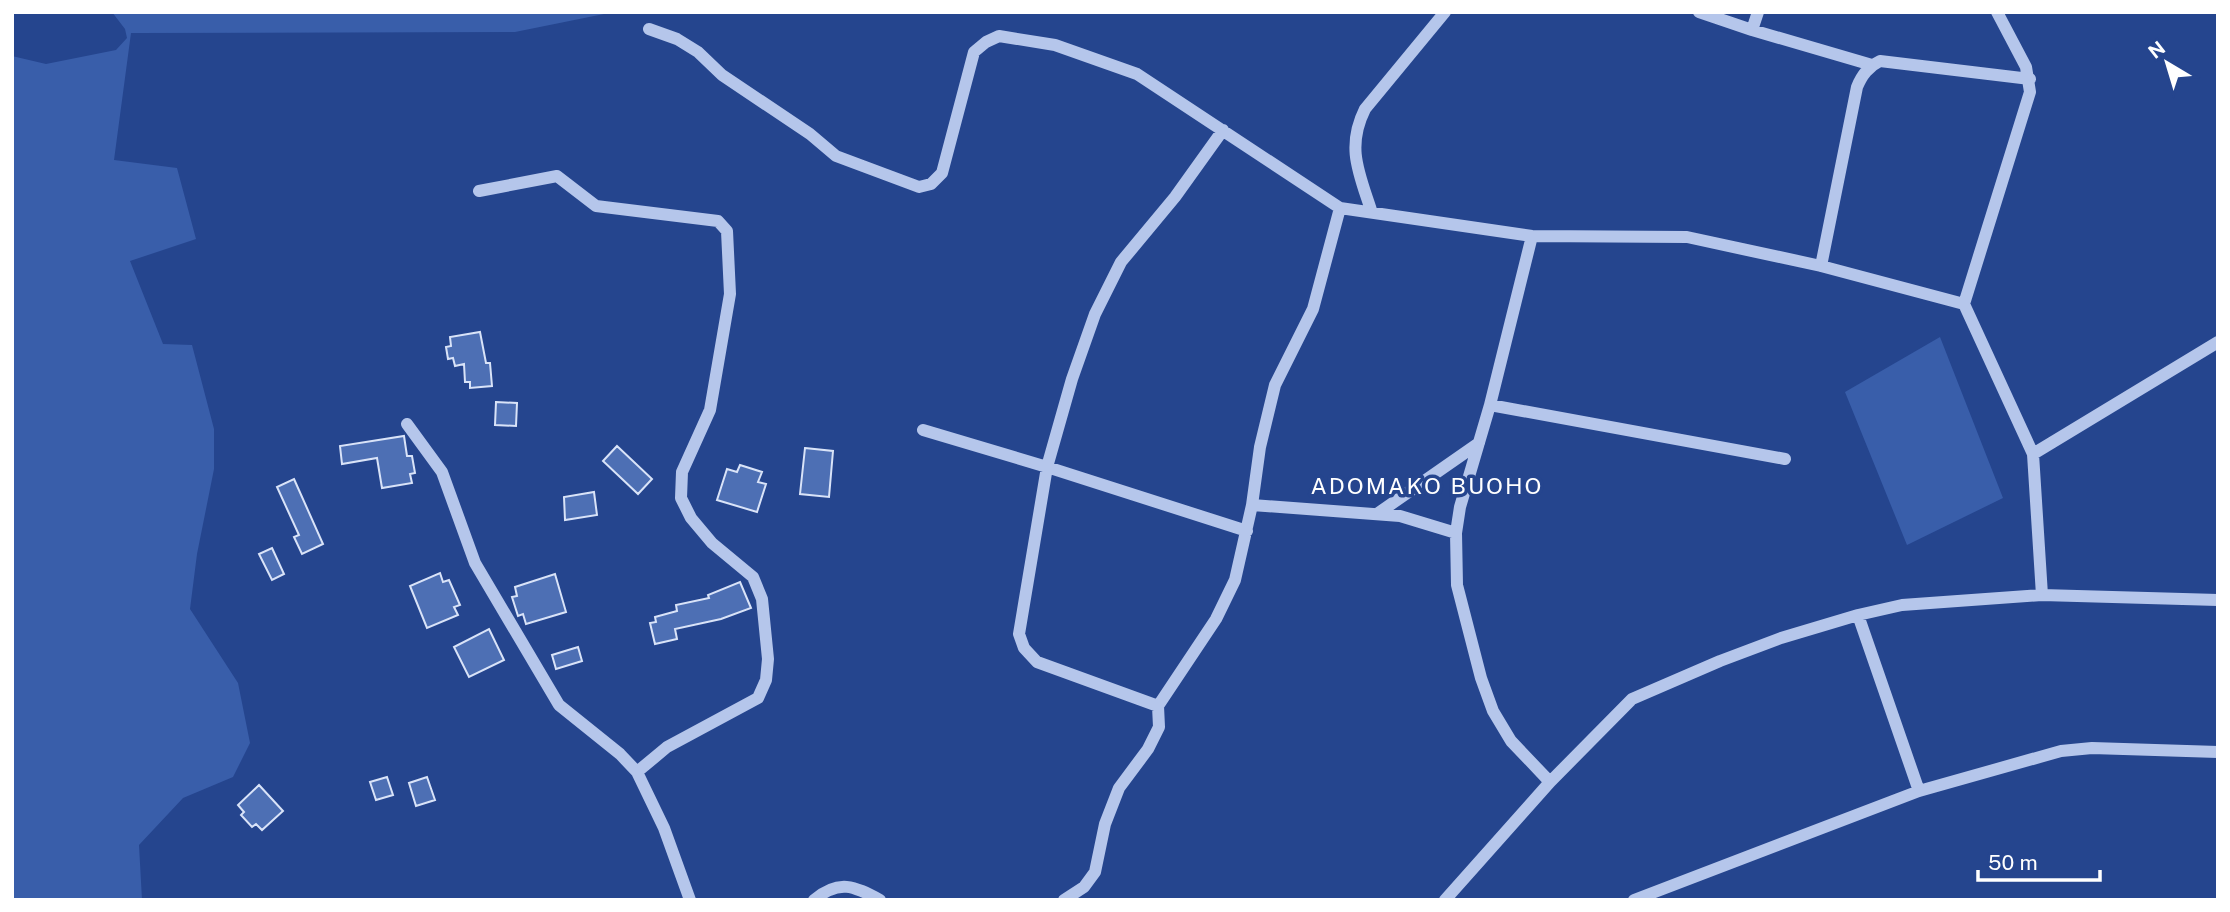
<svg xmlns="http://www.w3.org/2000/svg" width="2230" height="912" font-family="'Public Sans',sans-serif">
<rect width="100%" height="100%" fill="#25458e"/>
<path fill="#395eaa" d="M 112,12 L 604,12 L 604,14 L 515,32 L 131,33 L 114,160 L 177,168 L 196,239 L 130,261 L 163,344 L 192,345 L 214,429 L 214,469 L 197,554 L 190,609 L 238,683 L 250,743 L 233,777 L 183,798 L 139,845 L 142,900 L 12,900 L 12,56 L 46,64 L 116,50 L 127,38 L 125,29 Z
M 1940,337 L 2003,498 L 1907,545 L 1845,392 Z"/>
<path fill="#4d6fb4" stroke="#d9e3f8" stroke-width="2" d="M 480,332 L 486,363 L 490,363 L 492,386 L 470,388 L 470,382 L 465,382 L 464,364 L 455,366 L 453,358 L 448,359 L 446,347 L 451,346 L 450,337 Z
M 496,402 L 517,403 L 516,426 L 495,425 Z
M 404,436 L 407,456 L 412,456 L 415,473 L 410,474 L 412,483 L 382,488 L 377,458 L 342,464 L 340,446 Z
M 617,446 L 652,479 L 638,494 L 603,461 Z
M 805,448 L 833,451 L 829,497 L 800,494 Z
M 740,465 L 762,472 L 758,482 L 766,484 L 757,512 L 717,500 L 727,469 L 737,472 Z
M 294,479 L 323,544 L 302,554 L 294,537 L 299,535 L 277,487 Z
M 594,492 L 597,515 L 565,520 L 564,497 Z
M 272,548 L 284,574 L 272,580 L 259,554 Z
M 440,573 L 443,582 L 449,580 L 460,605 L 454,607 L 458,615 L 427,628 L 410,586 Z
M 555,574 L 566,612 L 526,624 L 523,614 L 518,616 L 512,597 L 517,596 L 515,587 Z
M 740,582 L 751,608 L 721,619 L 675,629 L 677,639 L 655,644 L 650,623 L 656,622 L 655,617 L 677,611 L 676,605 L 709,598 L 708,595 Z
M 489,629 L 504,660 L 469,677 L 454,647 Z
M 578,647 L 582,661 L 556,669 L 552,655 Z
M 387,777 L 393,795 L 376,800 L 370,782 Z
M 427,777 L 435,800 L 416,806 L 409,783 Z
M 259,785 L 283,811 L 262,830 L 256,824 L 252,827 L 241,815 L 244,812 L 238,805 Z"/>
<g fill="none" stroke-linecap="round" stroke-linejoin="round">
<path stroke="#b5c6eb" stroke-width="12" d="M 1699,12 L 1752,30 L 1872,65
M 649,29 L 677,39 L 698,52 L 722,75 L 810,134 L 836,156 L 919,187 L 931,184 L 942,173 L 974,52 L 986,42 L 999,36 L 1055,45 L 1137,74 L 1340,208 L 1532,236 L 1687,237 L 1821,266 L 1964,304 L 2033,454 L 2042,595
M 1752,30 L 1758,12
M 479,191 L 557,176 L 596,206 L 718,221 L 727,231 L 730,294 L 710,410 L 682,472 L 681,498 L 691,518 L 712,543 L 753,577 L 762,599 L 768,659 L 766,680 L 758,698 L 667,747 L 637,772
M 1371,210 C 1359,173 1346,147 1365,109 L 1445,12
M 1532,236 L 1490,405 L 1460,507 L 1456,533 L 1457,585 L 1481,678 L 1493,711 L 1511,741 L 1550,782
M 1821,266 L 1857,87 C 1862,75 1868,67 1880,61 L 2030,79
M 1964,304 L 2030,92 L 2026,67 L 1997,12
M 1490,405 L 1785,459
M 407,424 L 442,472 L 475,563 L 559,705 L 620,754 L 637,772 L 664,828 L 690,900
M 923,430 L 1047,467 L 1247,531
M 2033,454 L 2218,342
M 1252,505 L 1400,516 L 1456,533
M 1377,514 L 1479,443
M 1858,615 L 1919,791
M 1158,706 L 1037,662 L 1024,648 L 1019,634 L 1047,467 L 1072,379 L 1095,314 L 1121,262 L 1175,197 L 1223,130
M 814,900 C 839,879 854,886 880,900
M 1064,900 L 1084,887 L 1095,872 L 1105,824 L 1119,788 L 1148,749 L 1159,727 L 1158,706 L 1216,619 L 1235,580 L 1252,505 L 1260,447 L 1275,385 L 1313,309 L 1340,208
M 1445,900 L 1550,782 L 1632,699 L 1720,661 L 1781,638 L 1858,615 L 1902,605 L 2042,595 L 2218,600
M 1634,900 L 1919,791 L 2061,751 L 2092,748 L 2218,752"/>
</g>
<g text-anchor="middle" stroke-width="7" stroke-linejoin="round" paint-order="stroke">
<g font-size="23" letter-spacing="2" fill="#fff" stroke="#25458e">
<text x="1427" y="494">ADOMAKO BUOHO</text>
</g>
</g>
<rect width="2230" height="912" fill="none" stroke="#ffffff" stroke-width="28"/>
<g transform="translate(2167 63) rotate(322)" stroke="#25458e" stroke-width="5" paint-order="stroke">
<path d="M0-5L12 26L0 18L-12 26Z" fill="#ffffff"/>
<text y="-10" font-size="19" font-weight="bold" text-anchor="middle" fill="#ffffff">N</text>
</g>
<path d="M1978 870v10h122v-10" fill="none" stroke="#ffffff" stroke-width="3.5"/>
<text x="1988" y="870" font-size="21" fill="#ffffff" stroke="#25458e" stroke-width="5" paint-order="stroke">50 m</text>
</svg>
